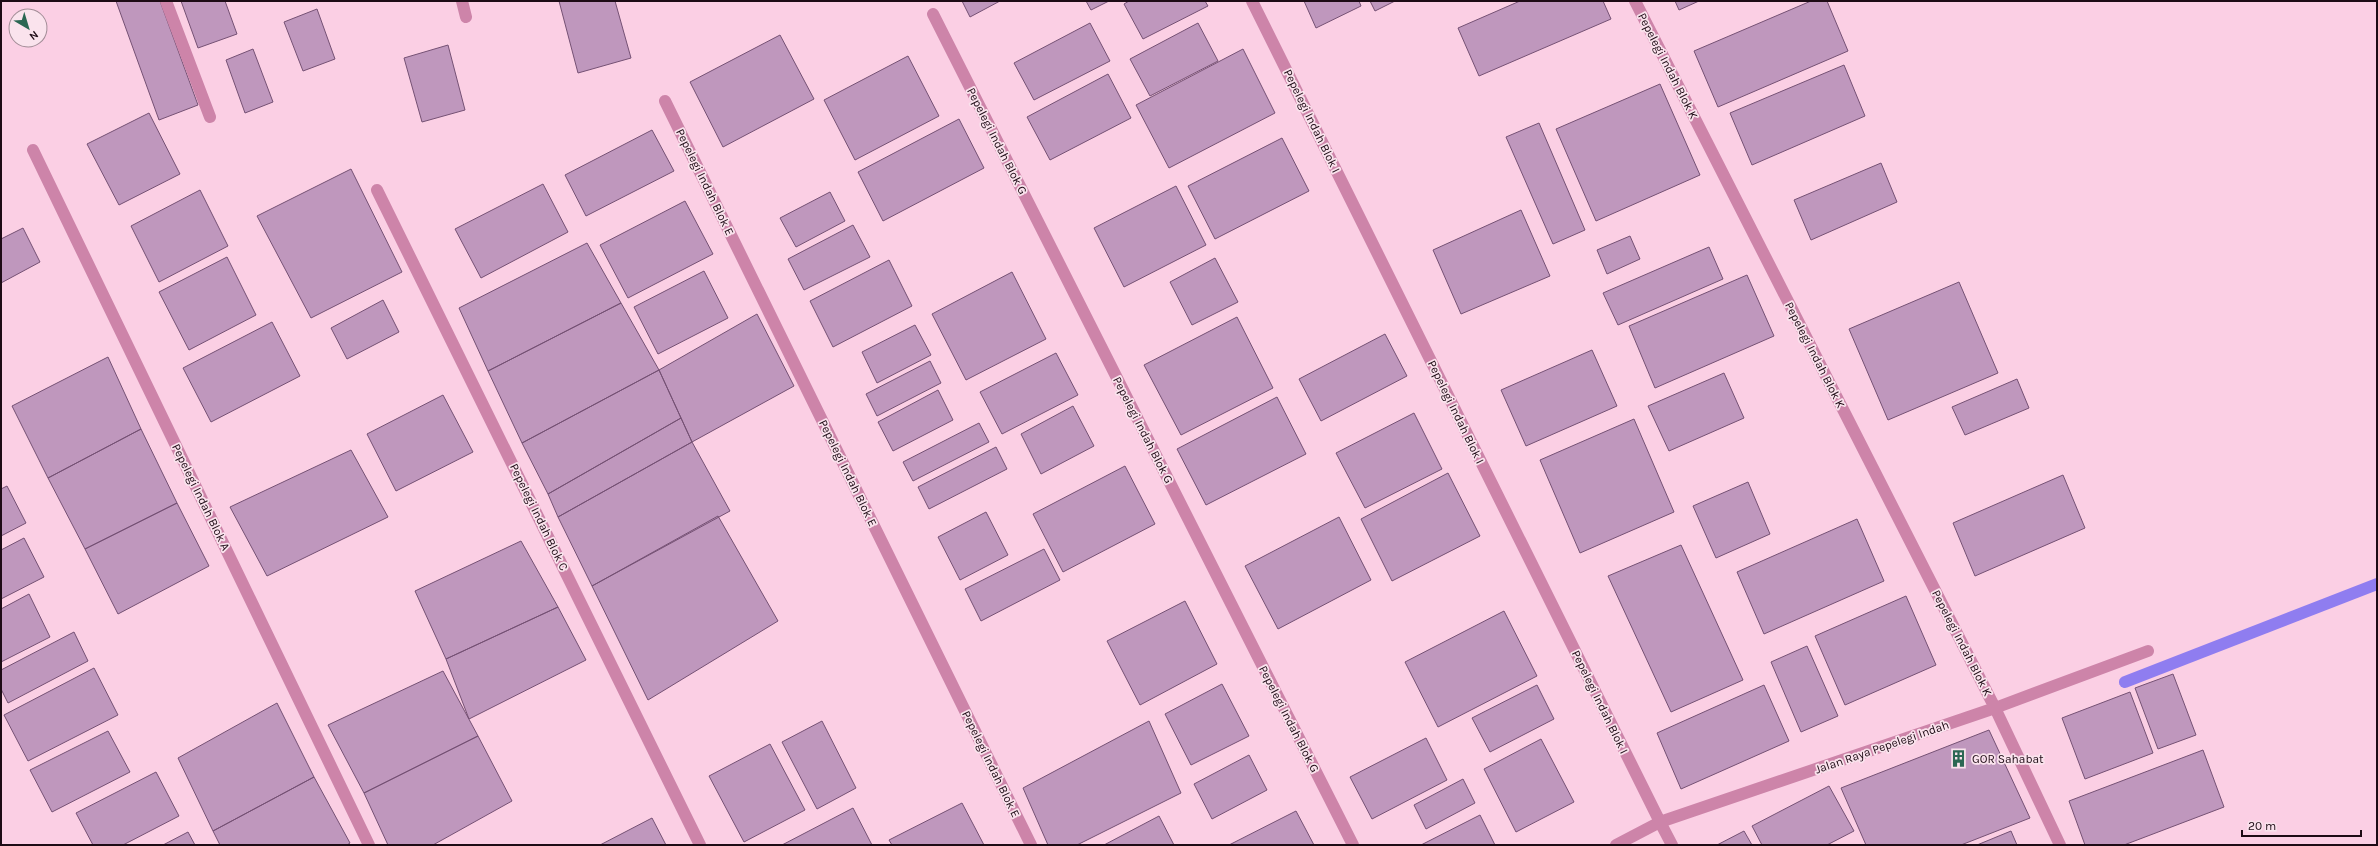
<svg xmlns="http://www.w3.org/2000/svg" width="2378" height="846" font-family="Karla,sans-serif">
<rect width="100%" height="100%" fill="#fbcfe4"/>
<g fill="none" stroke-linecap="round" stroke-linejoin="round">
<path stroke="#8f7df0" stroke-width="12" d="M 2125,682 L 2377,584"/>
</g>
<path fill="#bf97bd" stroke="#755174" d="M 116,1 L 160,1 L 198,105 L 159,120 Z
M 181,1 L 225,1 L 237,34 L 198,48 Z
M 559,1 L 615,1 L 631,58 L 578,73 Z
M 962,1 L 1000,1 L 970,17 Z
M 1086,1 L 1109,1 L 1091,10 Z
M 1129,1 L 1205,1 L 1208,6 L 1143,39 L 1124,4 Z
M 1304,1 L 1359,1 L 1361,6 L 1316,28 Z
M 1370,1 L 1395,1 L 1375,11 Z
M 1520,1 L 1603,1 L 1611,19 L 1479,76 L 1458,28 Z
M 1675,1 L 1699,1 L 1679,10 Z
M 1811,1 L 1827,1 L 1848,51 L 1718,107 L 1694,51 Z
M 317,9 L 335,59 L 303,71 L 284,22 Z
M 1090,23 L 1110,61 L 1034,100 L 1014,63 Z
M 1198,23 L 1218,61 L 1150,96 L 1130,59 Z
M 780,35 L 814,99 L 723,147 L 690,82 Z
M 448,45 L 465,110 L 422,122 L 404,58 Z
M 253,49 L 273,102 L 245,113 L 226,60 Z
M 1243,49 L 1275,113 L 1169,168 L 1136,105 Z
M 908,56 L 939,116 L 855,160 L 824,100 Z
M 1844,65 L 1865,116 L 1752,165 L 1730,113 Z
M 1108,74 L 1131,118 L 1050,160 L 1027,117 Z
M 1660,84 L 1700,175 L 1596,221 L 1556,129 Z
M 149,113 L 180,174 L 119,205 L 87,144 Z
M 959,119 L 984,168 L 883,221 L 858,172 Z
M 1539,123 L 1585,230 L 1553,244 L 1506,137 Z
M 652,130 L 674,171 L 586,216 L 565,175 Z
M 1282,138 L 1309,191 L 1215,239 L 1188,186 Z
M 1881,163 L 1897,202 L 1811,240 L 1794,200 Z
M 351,169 L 402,272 L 311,318 L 257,216 Z
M 543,184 L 568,232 L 481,278 L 455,229 Z
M 1176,186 L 1206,245 L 1124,287 L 1094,228 Z
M 200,190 L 228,246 L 159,282 L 131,226 Z
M 830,192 L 845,221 L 796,247 L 780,218 Z
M 685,201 L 713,254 L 628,298 L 600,245 Z
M 1521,210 L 1550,276 L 1461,314 L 1433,250 Z
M 853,225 L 870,257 L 804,290 L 788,259 Z
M 23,228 L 40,262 L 1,283 L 1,239 Z
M 1630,236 L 1640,259 L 1607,274 L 1597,250 Z
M 587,243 L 621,303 L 488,371 L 459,308 Z
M 1709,247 L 1723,279 L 1618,325 L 1603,293 Z
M 227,257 L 256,315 L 189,350 L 159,292 Z
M 1215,258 L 1238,302 L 1192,325 L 1170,282 Z
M 889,260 L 912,306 L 833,347 L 810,301 Z
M 704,271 L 728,318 L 658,354 L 634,307 Z
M 1012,272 L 1046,339 L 966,380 L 932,314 Z
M 1747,275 L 1774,336 L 1655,388 L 1629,326 Z
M 1959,282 L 1998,373 L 1888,420 L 1849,329 Z
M 383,300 L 399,332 L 347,359 L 331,328 Z
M 621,303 L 659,370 L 522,443 L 488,371 Z
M 757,314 L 794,386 L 692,442 L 659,370 Z
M 1237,317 L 1273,388 L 1181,435 L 1144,365 Z
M 272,322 L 300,376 L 211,422 L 183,368 Z
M 915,325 L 931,355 L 877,383 L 862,352 Z
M 1385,334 L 1407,376 L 1321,421 L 1299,379 Z
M 1592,350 L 1617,406 L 1526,446 L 1501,390 Z
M 1056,353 L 1078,395 L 1002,434 L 980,392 Z
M 108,357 L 141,429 L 48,478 L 12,406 Z
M 930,361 L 941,383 L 877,416 L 866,394 Z
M 659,370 L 681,418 L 548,494 L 522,443 Z
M 1724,373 L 1744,418 L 1669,451 L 1648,406 Z
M 2017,379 L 2029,408 L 1965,435 L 1952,407 Z
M 938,390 L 953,420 L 893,451 L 878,422 Z
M 443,395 L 473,452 L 396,491 L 367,434 Z
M 1277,397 L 1306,454 L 1206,505 L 1177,449 Z
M 1073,406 L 1094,446 L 1041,474 L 1021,434 Z
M 1414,413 L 1442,469 L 1365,508 L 1336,453 Z
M 681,418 L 692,442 L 558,517 L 548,494 Z
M 1634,419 L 1674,512 L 1580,553 L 1540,460 Z
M 979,423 L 989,442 L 913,481 L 903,462 Z
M 141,429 L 177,503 L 85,549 L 48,478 Z
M 692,442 L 730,511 L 592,586 L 558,517 Z
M 996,447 L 1007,469 L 929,509 L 918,487 Z
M 351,450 L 388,517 L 267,576 L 230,507 Z
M 1125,466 L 1155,524 L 1063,572 L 1033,514 Z
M 1448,473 L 1480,536 L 1392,581 L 1361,519 Z
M 2063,475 L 2085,528 L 1975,576 L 1953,523 Z
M 1748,482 L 1770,534 L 1716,558 L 1693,506 Z
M 7,486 L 26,523 L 1,536 L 1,489 Z
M 177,503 L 209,566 L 118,614 L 85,549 Z
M 986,512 L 1008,555 L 960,580 L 938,537 Z
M 718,516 L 778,621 L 648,700 L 592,586 Z
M 1339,517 L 1371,580 L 1278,629 L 1245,566 Z
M 1857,519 L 1884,581 L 1764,634 L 1737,572 Z
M 24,538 L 44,577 L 1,599 L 1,550 Z
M 521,541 L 558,607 L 446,659 L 415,591 Z
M 1681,545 L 1743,680 L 1671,712 L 1608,576 Z
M 1044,549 L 1060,580 L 981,621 L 965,589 Z
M 29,594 L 50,637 L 1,662 L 1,609 Z
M 1906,596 L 1936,665 L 1845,705 L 1815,636 Z
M 1185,601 L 1217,664 L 1140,705 L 1107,641 Z
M 558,607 L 586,660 L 469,719 L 446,659 Z
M 1504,611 L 1537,676 L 1438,727 L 1405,662 Z
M 74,632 L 88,661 L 8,703 L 1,689 L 1,670 Z
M 1807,646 L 1838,716 L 1801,732 L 1771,662 Z
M 94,668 L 118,715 L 28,761 L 4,715 Z
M 443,671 L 478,736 L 364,793 L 328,725 Z
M 2173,674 L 2196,735 L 2158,749 L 2135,688 Z
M 1222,684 L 1249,736 L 1191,765 L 1165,714 Z
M 1537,685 L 1554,719 L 1490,752 L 1472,718 Z
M 1764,685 L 1789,741 L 1681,789 L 1657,733 Z
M 2130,692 L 2153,753 L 2085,779 L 2062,718 Z
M 277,703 L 314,777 L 213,831 L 178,758 Z
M 822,721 L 856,788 L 817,809 L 782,742 Z
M 1149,721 L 1181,793 L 1077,845 L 1048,845 L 1023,788 Z
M 1989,730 L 2030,818 L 1961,845 L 1866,845 L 1841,788 Z
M 108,731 L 130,772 L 52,812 L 30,770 Z
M 478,736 L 512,801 L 433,845 L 388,845 L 364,793 Z
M 1426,738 L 1447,780 L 1372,819 L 1350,777 Z
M 1541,739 L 1574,802 L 1516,832 L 1484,769 Z
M 770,744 L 805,810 L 744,842 L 709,776 Z
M 2203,750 L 2224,807 L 2124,845 L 2085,845 L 2069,801 Z
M 1249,755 L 1267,790 L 1212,819 L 1194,784 Z
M 156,772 L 179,816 L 123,845 L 93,845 L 76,813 Z
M 314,777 L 350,843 L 347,845 L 220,845 L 213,831 Z
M 1463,779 L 1475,803 L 1426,829 L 1414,805 Z
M 1829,786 L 1854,831 L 1827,845 L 1762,845 L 1752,826 Z
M 962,803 L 984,845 L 892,845 L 889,840 Z
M 853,808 L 872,845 L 782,845 Z
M 1296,811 L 1314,845 L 1229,845 Z
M 1480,815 L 1495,845 L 1421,845 Z
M 1159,816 L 1174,845 L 1104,845 Z
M 652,818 L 666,845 L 600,845 Z
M 1744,831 L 1752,845 L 1717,845 Z
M 2011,831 L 2017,845 L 1977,845 Z
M 188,832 L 195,845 L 163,845 Z"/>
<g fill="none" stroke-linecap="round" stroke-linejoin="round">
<path stroke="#cd84a9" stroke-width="12" d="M 166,1 L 210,117
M 462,1 L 466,17
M 1252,1 L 1660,822 L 1995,708 L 2148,651
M 1635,1 L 1995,708 L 2060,845
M 933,14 L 1353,845
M 665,101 L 1031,845
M 33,150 L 369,845
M 377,190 L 700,845"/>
<path stroke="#cd84a9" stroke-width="12" d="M 1616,845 L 1660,822 L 1672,845"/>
</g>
<defs>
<symbol id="building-bare" viewBox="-9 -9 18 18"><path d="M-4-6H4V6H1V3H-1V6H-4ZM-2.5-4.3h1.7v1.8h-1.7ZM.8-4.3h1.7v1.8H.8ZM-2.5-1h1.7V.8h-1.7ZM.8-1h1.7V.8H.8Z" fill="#2b6753" stroke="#fae3ed" stroke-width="2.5" paint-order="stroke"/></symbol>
</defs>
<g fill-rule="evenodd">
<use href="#building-bare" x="1946" y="746" width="25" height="25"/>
</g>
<g text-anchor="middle" stroke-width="3.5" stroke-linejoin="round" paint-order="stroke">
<g font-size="12" fill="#1d0b15" stroke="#fae3ed">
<text transform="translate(1668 66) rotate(63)" y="4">Pepelegi Indah Blok K</text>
<text transform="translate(1312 121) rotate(64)" y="4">Pepelegi Indah Blok I</text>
<text transform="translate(997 141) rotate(63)" y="4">Pepelegi Indah Blok G</text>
<text transform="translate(705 182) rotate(64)" y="4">Pepelegi Indah Blok E</text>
<text transform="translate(1815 355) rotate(63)" y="4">Pepelegi Indah Blok K</text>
<text transform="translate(1456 412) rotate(64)" y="4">Pepelegi Indah Blok I</text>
<text transform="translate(1143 430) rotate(63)" y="4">Pepelegi Indah Blok G</text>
<text transform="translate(848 473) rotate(64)" y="4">Pepelegi Indah Blok E</text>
<text transform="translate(201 497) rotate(64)" y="4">Pepelegi Indah Blok A</text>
<text transform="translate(539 517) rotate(64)" y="4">Pepelegi Indah Blok C</text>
<text transform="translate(1962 643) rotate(63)" y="4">Pepelegi Indah Blok K</text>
<text transform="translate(1600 702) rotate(64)" y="4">Pepelegi Indah Blok I</text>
<text transform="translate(1289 719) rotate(63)" y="4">Pepelegi Indah Blok G</text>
<text transform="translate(1882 747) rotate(-19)" y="4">Jalan Raya Pepelegi Indah</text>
<text transform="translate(991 764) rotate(64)" y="4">Pepelegi Indah Blok E</text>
</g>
<g font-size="12" fill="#1d0b15" stroke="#fae3ed" text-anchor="start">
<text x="1972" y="763">GOR Sahabat</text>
</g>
</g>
<rect width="2378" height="846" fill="none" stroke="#1d0b15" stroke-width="4"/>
<g transform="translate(28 28) rotate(142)"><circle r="19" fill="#fae3ed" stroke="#a28d97"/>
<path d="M0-3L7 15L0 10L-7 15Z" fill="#2b6753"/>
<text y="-6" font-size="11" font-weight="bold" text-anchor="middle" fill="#1d0b15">N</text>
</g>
<path d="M2242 830v6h119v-6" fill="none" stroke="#1d0b15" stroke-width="2"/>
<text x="2248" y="830" font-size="12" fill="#1d0b15" stroke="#fae3ed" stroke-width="3" paint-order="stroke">20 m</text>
</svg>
